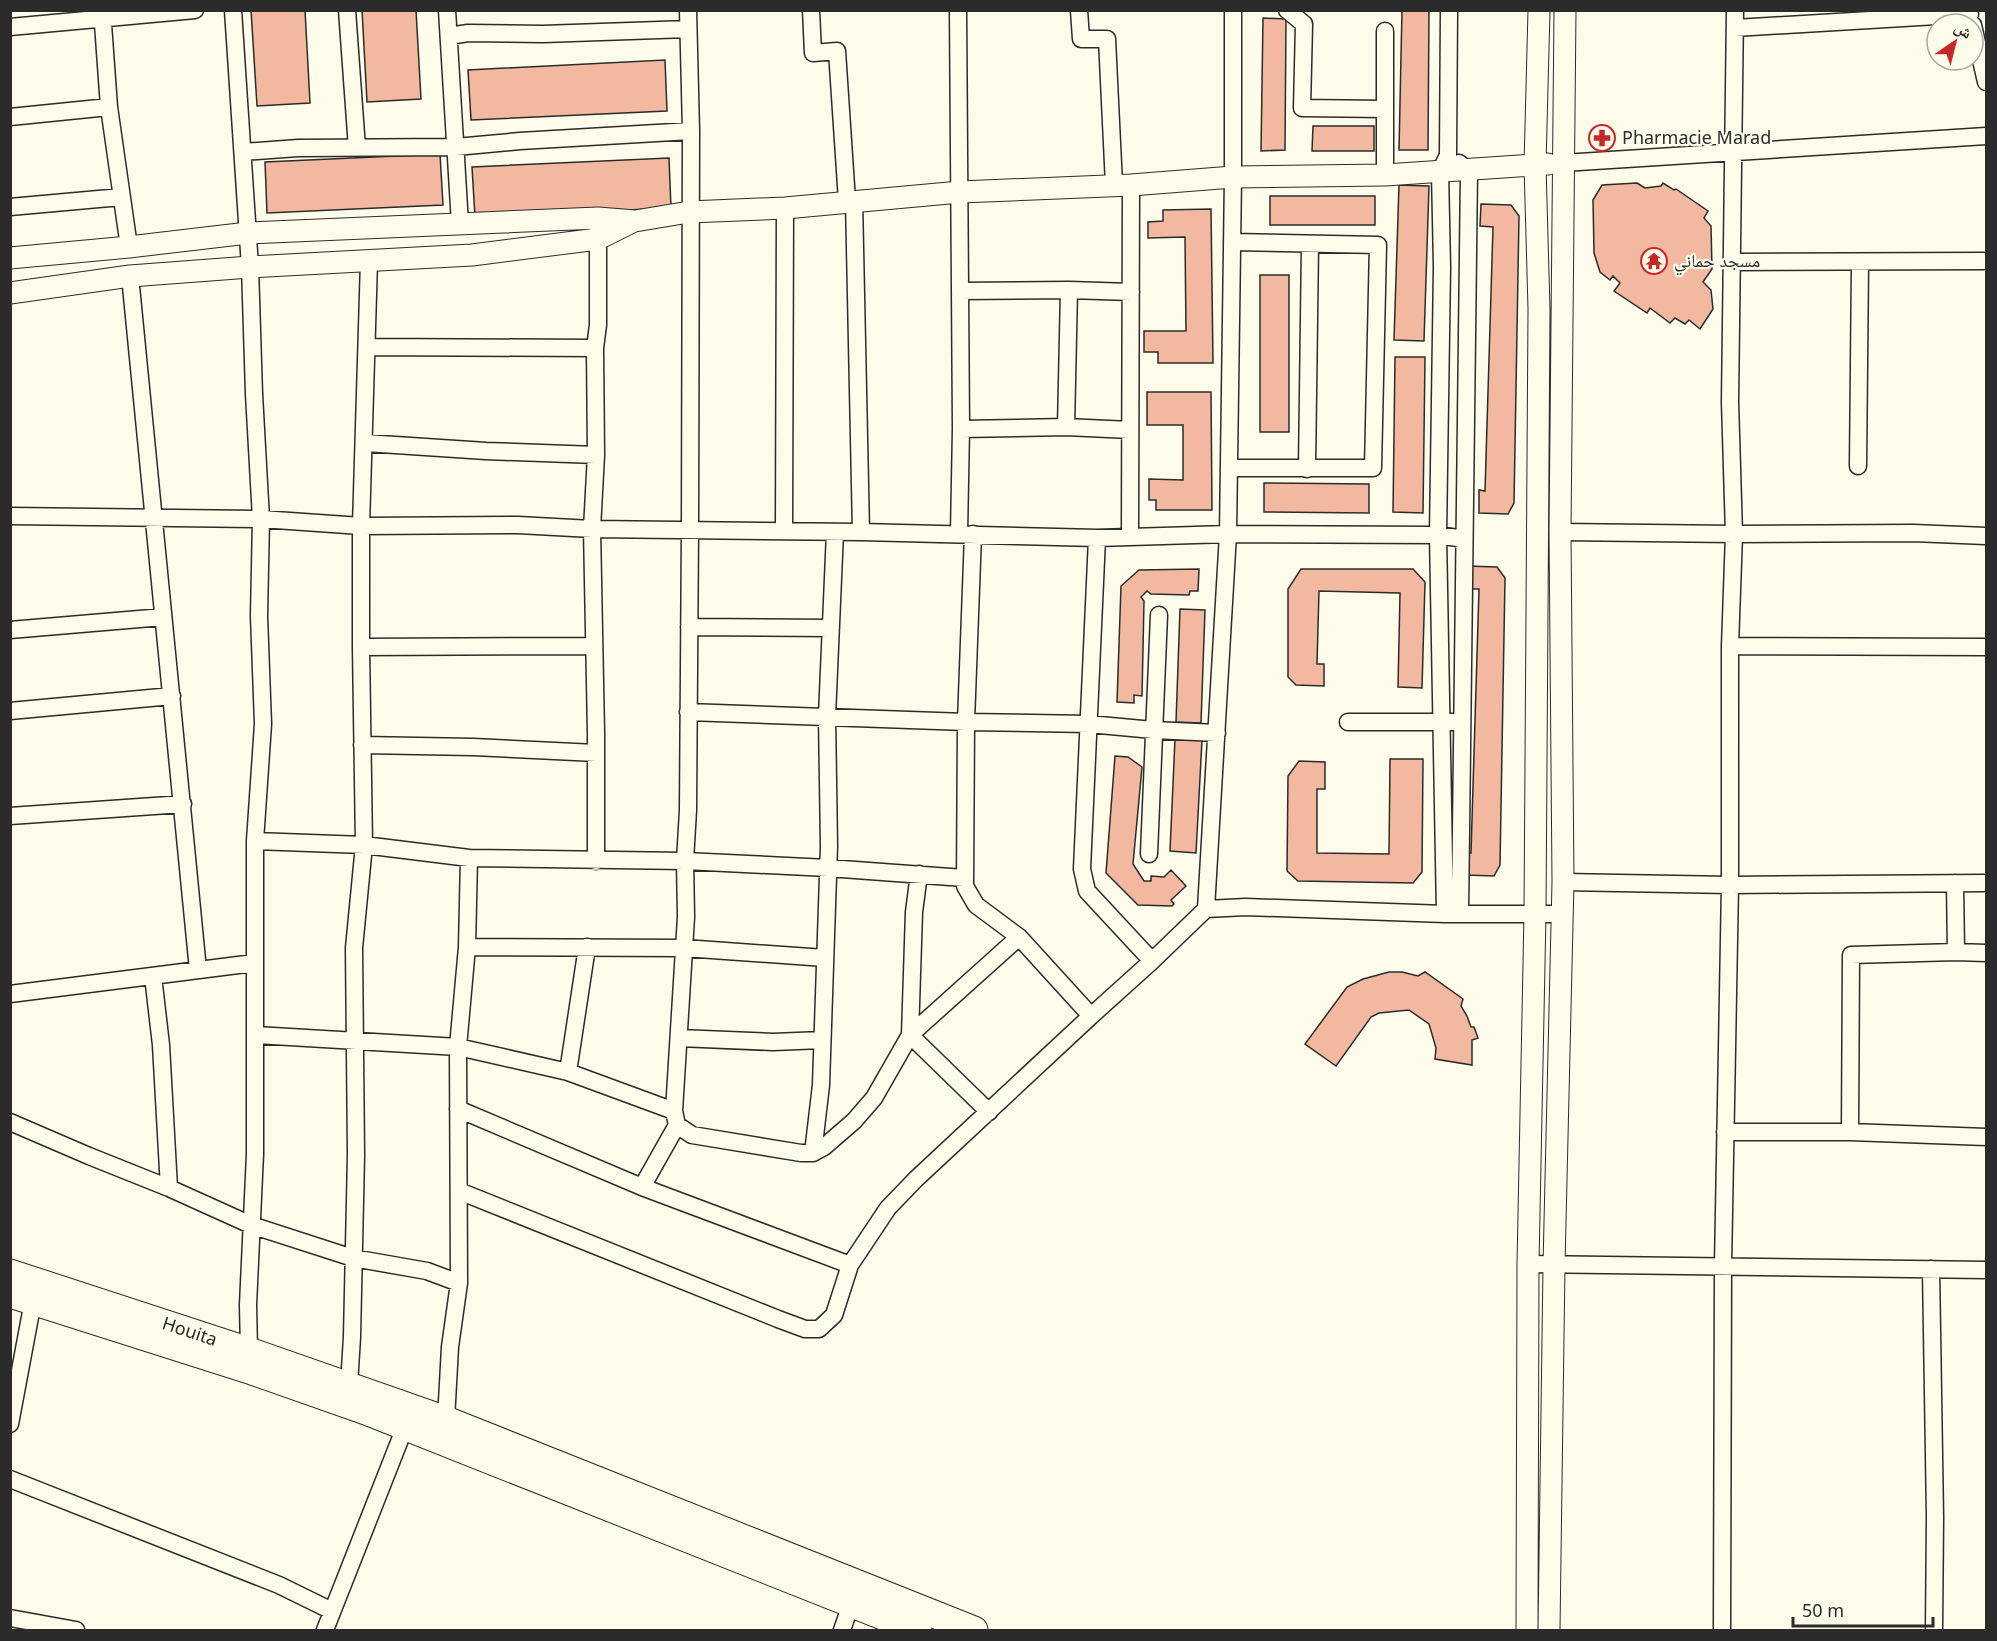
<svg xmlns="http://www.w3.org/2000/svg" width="1997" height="1641" font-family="'Noto Sans','Noto Naskh Arabic',sans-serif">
<rect width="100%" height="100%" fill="#fdfbea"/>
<path fill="#f2b8a0" stroke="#2b2b2b" stroke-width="1.5" d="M 251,10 L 305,10 L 310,103 L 257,106 Z
M 362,10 L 416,10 L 421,99 L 367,102 Z
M 1402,10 L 1429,10 L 1428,150 L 1399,150 Z
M 1263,18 L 1286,19 L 1285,150 L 1261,151 Z
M 665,60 L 667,111 L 471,120 L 468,70 Z
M 1313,126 L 1374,126 L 1374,151 L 1312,151 Z
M 440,154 L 443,205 L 267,213 L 265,162 Z
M 669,158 L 671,208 L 475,217 L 472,167 Z
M 1637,183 L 1645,188 L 1661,186 L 1663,183 L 1674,190 L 1676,189 L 1708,211 L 1704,218 L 1711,226 L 1712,269 L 1703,282 L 1711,290 L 1713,309 L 1700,329 L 1689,320 L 1685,324 L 1675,318 L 1670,323 L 1650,308 L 1647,313 L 1614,291 L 1620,283 L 1613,276 L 1610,280 L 1600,272 L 1594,253 L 1593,200 L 1602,185 Z
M 1399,185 L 1429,186 L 1424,341 L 1394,340 Z
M 1270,196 L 1375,196 L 1375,225 L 1270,225 Z
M 1481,204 L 1511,205 L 1519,216 L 1514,503 L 1508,514 L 1479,513 L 1479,490 L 1485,491 L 1493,227 L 1480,226 Z
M 1211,209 L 1213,363 L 1158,363 L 1158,352 L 1144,352 L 1144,331 L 1186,331 L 1185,237 L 1148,238 L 1148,222 L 1163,221 L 1163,210 Z
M 1260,275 L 1289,275 L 1289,432 L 1260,432 Z
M 1395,357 L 1425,357 L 1423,513 L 1393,512 Z
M 1147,392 L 1211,392 L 1212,510 L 1156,510 L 1156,500 L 1149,500 L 1149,479 L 1183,480 L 1183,425 L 1147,425 Z
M 1264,483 L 1369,484 L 1369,513 L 1264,512 Z
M 1467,566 L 1497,567 L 1505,578 L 1500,865 L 1494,876 L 1465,875 L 1465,853 L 1471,853 L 1479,589 L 1466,589 Z
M 1199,569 L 1198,591 L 1190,591 L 1189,595 L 1151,594 L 1147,591 L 1141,597 L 1144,601 L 1142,696 L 1134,695 L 1134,703 L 1117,702 L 1121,586 L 1139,570 Z
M 1301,569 L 1413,569 L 1425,582 L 1422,688 L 1398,687 L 1400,593 L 1319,591 L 1317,664 L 1324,664 L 1324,686 L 1296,685 L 1288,677 L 1288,589 Z
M 1180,609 L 1205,610 L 1201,723 L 1176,722 Z
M 1175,739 L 1202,740 L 1196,853 L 1170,851 Z
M 1115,756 L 1128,757 L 1142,767 L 1133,864 L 1144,881 L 1151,881 L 1151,876 L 1164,877 L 1171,870 L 1186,886 L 1171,900 L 1174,904 L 1172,906 L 1138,905 L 1106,873 Z
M 1390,759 L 1423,759 L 1422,872 L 1413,883 L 1298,881 L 1287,871 L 1288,776 L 1299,761 L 1325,762 L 1325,789 L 1317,789 L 1317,853 L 1389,854 Z
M 1389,972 L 1402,972 L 1418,976 L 1425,972 L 1463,999 L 1461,1006 L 1467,1016 L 1471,1027 L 1474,1027 L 1478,1038 L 1472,1040 L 1472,1065 L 1435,1059 L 1436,1048 L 1429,1024 L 1409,1010 L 1379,1013 L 1371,1017 L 1336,1066 L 1305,1044 L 1347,987 L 1363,979 Z"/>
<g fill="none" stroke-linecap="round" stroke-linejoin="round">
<defs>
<path id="minor" d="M 102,10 L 109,107 L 129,247
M 233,10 L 250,267 L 254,394 L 261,519 L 259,616 L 263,724 L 255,841 L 255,1154 L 248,1305 L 249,1351
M 347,10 L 357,148
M 447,10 L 460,224
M 688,10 L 691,131 L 690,529 L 688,810 L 685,861 L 686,917 L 674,1111 L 677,1125 L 692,1135 L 801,1153 L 813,1153 L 821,1085 L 829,846 L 827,716 L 835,532
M 811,10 L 813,53 L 837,51 L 847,201
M 958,10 L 961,429 L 959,533
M 1079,10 L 1081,39 L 1107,39 L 1114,185
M 1287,10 L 1304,24 L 1302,108 L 1385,109 L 1385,175
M 1973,25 L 1986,82
M 10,27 L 195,10
M 1735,28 L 1970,14
M 1385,31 L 1385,109
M 449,36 L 468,33 L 543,34 L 688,29
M 10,117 L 109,107
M 243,152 L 298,148 L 456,147 L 520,141 L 691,131
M 1459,163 L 1469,171 L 1460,913
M 1563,163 L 1986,136
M 854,200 L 861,532
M 10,207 L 121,197
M 1733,262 L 1986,261
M 130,276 L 198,970
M 960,291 L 1069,290 L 1131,292
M 367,347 L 595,348
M 1066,427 L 1069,290
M 961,429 L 1066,427 L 1130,430
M 365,443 L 486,451 L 596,455
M 1858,466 L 1860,263
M 1229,468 L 1373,468 L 1378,245 L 1232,242
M 1307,469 L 1310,244
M 10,516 L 261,519 L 361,526 L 518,525 L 592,529 L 861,532 L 1097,538 L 1228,534 L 1438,535 L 1464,539
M 784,530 L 785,208
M 1560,532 L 1734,534 L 1913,533 L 1986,536
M 1130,537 L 1131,185
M 1097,538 L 1082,869 L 1087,891 L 1152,961
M 689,627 L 831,628
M 10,630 L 163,617
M 1730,646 L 1986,647
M 361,647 L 594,646
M 10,711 L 172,696
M 688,712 L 966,722 L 1089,724 L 1153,730 L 1217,733
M 1348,722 L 1454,722
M 362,745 L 473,747 L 596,753
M 10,816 L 183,804
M 255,841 L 364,845 L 469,858 L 685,861 L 828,868 L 964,878
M 1149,854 L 1159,615
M 596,861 L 596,733 L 592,529 L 596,455 L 595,348 L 598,325 L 598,229
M 919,874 L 914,912 L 910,1035 L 989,1112
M 1563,882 L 1730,885 L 1986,883
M 1955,883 L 1956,952
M 1206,909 L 1228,534 L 1233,177 L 1233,10
M 1445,914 L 1438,535 L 1442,267 L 1440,172 L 1448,155 L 1449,10
M 467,947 L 684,948 L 825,958
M 153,976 L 161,1045 L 169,1188
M 10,994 L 254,963
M 1091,1016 L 1152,961 L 1206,909 L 1246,907 L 1445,914 L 1560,914
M 256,1035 L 458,1047 L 568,1072 L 674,1111
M 679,1038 L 773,1042 L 822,1040
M 568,1072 L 587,947
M 458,1109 L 642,1187 L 850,1265
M 10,1122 L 89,1156 L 169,1188 L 251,1225 L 353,1258 L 427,1271 L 459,1283
M 1725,1132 L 1850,1132 L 1986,1137
M 1850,1132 L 1851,955 L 1956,952 L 1986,953
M 813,1153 L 824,1147 L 854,1121 L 874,1098 L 910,1035 L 1019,937
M 642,1187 L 677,1125
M 459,1191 L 778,1319 L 805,1329 L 819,1329 L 834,1315 L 850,1265 L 888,1208 L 916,1179 L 1091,1016 L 1019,937 L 976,905 L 965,886 L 966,722 L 973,534
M 1528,1264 L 1986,1270
M 1931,1269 L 1935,1517 L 1934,1630
M 349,1385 L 352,1337 L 356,1155 L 354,948 L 364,845 L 361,647 L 361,526 L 369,261
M 446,1420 L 450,1347 L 459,1283 L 458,1047 L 467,947 L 469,858
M 10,1424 L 33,1301
M 10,1479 L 279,1585 L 332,1611
M 10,1618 L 76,1630
M 325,1630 L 405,1427
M 842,1630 L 851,1604
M 1722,1630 L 1723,1266 L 1730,885 L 1730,646 L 1734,534 L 1730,402 L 1735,10"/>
<path id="tertiary" d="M 10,258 L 129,247 L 248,233 L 598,218 L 635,221 L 689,212 L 785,208 L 960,192 L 1131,185 L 1233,177 L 1385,175 L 1548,164
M 10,293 L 130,276 L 250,267 L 472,255 L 598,239 L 634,221
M 1527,1630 L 1528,1264 L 1535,914 L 1539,309 L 1535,165 L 1539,10
M 1549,1630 L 1554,1265 L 1563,882 L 1560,532 L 1565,10"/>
<g id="primary">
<path id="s1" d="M 10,1273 L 249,1351 L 446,1420 L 974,1630"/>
<path d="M 10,1294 L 252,1371 L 366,1411 L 918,1630"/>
</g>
</defs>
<use href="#minor" stroke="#2b2b2b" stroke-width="19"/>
<use href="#tertiary" stroke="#2b2b2b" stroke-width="23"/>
<use href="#primary" stroke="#2b2b2b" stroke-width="29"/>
<use href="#minor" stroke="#fdfbea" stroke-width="16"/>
<use href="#tertiary" stroke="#fdfbea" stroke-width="21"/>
<use href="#primary" stroke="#fdfbea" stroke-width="27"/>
</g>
<defs>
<symbol id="pharmacy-ring" viewBox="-11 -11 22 22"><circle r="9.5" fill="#fdfbea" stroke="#c62828" stroke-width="1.5"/><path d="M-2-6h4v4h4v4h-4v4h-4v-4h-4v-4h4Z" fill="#c62828"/></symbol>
<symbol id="temple-ring" viewBox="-11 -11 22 22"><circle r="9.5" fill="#fdfbea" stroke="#c62828" stroke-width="1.5"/><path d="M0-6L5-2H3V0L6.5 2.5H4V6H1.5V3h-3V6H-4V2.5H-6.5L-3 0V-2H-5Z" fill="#c62828"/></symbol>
</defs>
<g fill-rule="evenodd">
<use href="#pharmacy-ring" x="1587" y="123" width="30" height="30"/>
<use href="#temple-ring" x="1639" y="246" width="30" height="30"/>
</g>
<g text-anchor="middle" stroke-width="4.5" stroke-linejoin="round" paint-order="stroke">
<g font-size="18" fill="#2b2b2b" stroke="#fdfbea" text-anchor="start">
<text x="1622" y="144">Pharmacie Marad</text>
<text x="1674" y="267">مسجد حماني</text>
</g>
<g font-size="18" fill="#2b2b2b" stroke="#fdfbea">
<text dy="6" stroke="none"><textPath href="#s1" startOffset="189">Houita</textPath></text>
</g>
</g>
<rect width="1997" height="1641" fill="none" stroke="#2b2b2b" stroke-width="24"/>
<g transform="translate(1955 42) rotate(35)"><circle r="28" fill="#fdfbea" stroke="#a9a89e" stroke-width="1.5"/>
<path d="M0-4.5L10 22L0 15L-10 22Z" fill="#c62828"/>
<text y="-9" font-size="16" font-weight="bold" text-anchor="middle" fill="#2b2b2b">ش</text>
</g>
<path d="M1793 1617v9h140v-9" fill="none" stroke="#2b2b2b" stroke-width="3"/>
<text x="1802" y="1617" font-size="18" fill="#2b2b2b" stroke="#fdfbea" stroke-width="4.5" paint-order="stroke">50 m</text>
</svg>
